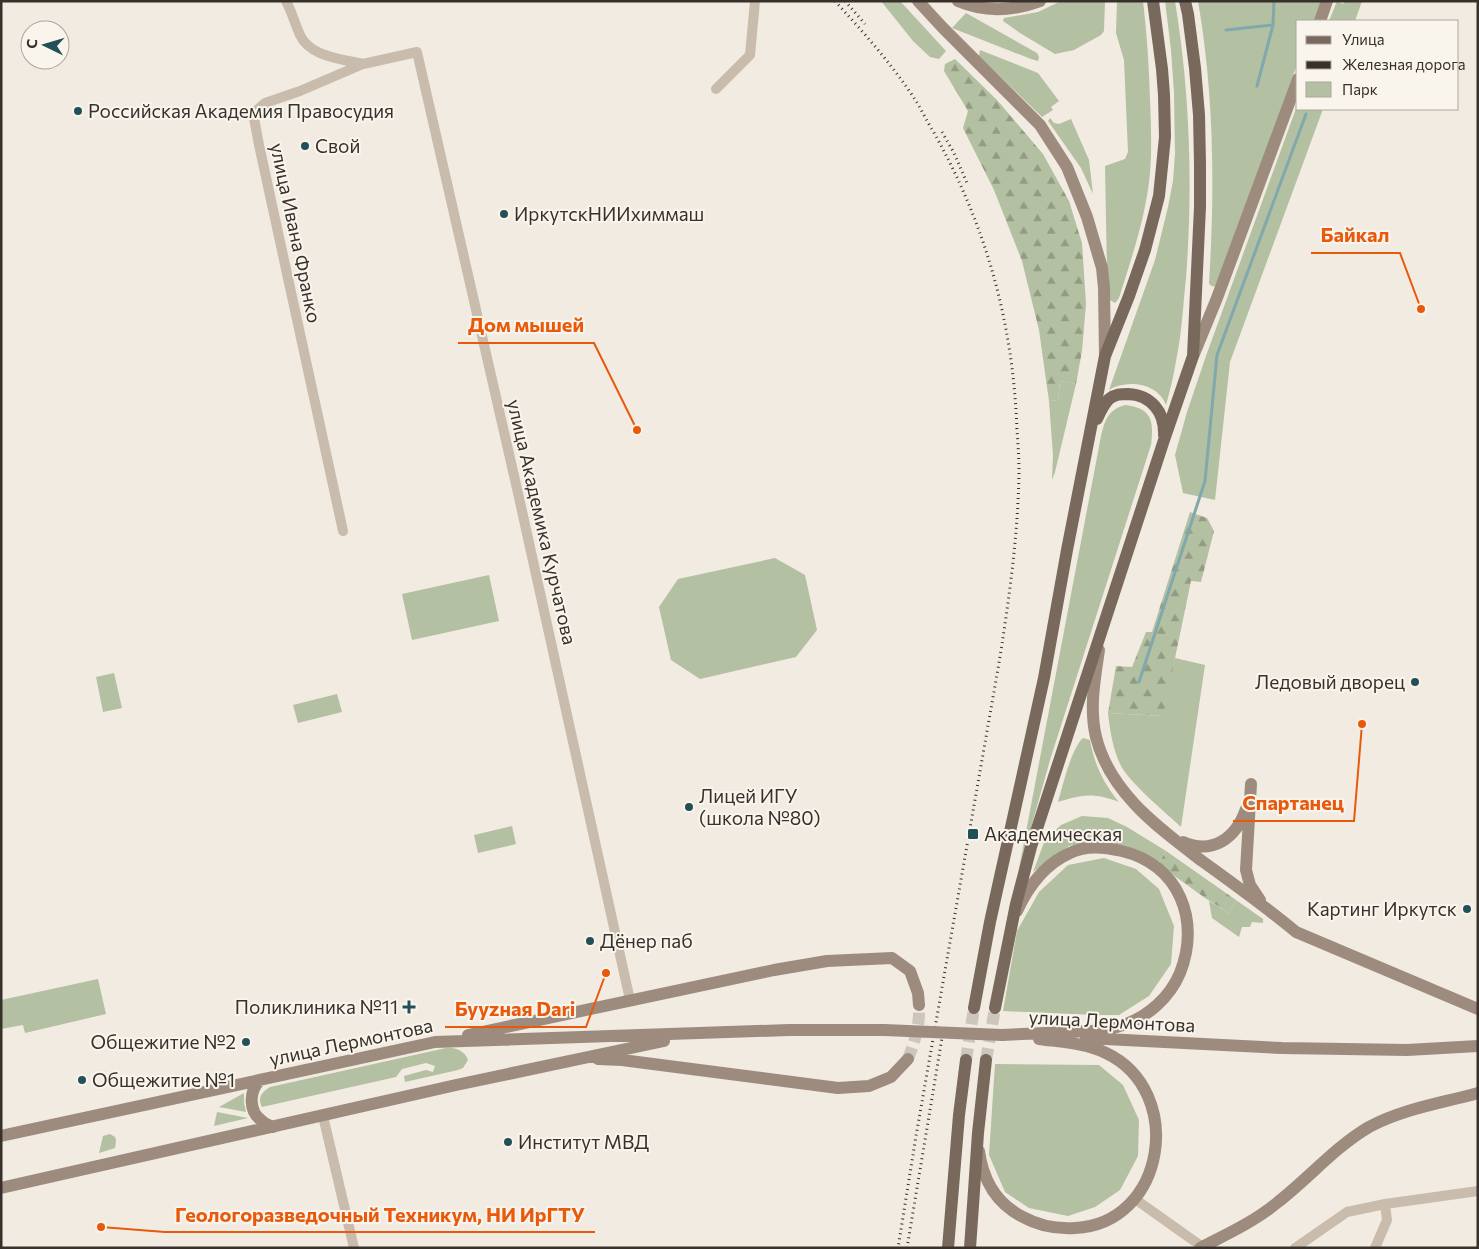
<svg xmlns="http://www.w3.org/2000/svg" width="1479" height="1249" font-family="Commissioner,sans-serif">
<defs>
<pattern id="forest-firs" width="22" height="20" patternUnits="userSpaceOnUse" patternTransform="scale(1.25)"><rect width="22" height="20" fill="#b3c0a1"/><path d="M5 1l3.5 6h-7zM16 11l3.5 6h-7z" fill="#939c83"/></pattern>
</defs>
<rect width="100%" height="100%" fill="#f2ebe1"/>
<path fill="#b3c0a1" d="M 881,1 L 900,1 L 946,51 L 939,59 L 930,57 L 913,41 Z
M 1061,1 L 1105,1 L 1104,31 L 1101,35 L 1074,50 L 1055,54 L 1020,33 L 1003,21 L 1004,18 L 1038,12 Z
M 1117,1 L 1143,1 C 1147,34 1149,67 1150,100 C 1151,124 1152,149 1150,173 C 1146,216 1132,257 1119,298 L 1115,303 L 1110,300 L 1107,271 L 1105,166 L 1125,159 L 1128,152 L 1124,60 L 1116,33 Z
M 1165,1 L 1175,1 C 1190,92 1193,186 1186,278 C 1183,305 1182,333 1176,361 C 1174,375 1170,390 1166,405 C 1158,383 1127,379 1109,390 L 1155,260 L 1168,207 L 1173,181 L 1175,154 L 1174,93 L 1171,50 Z
M 1198,1 L 1322,1 L 1314,21 L 1298,21 L 1298,62 L 1216,286 C 1213,287 1210,286 1209,283 C 1215,189 1214,94 1198,1 Z
M 1337,1 L 1343,4 L 1345,1 L 1362,1 L 1355,21 L 1329,21 Z
M 966,13 L 1037,53 L 1039,57 L 1038,61 L 1031,59 L 952,28 Z
M 980,50 L 1038,73 L 1059,101 L 1051,107 L 1053,110 L 1042,117 L 979,56 Z
M 1298,103 L 1298,109 L 1323,109 L 1230,362 L 1215,500 L 1183,493 L 1175,455 L 1187,412 L 1206,356 Z
M 1050,118 L 1054,123 L 1059,124 L 1071,119 L 1089,160 L 1093,194 L 1081,168 L 1048,121 Z
M 1060,381 L 1076,384 L 1055,472 L 1052,480 L 1053,455 L 1049,401 L 1058,400 Z
M 1125,405 C 1152,408 1154,421 1151,445 L 1050,760 L 1018,874 L 1101,436 C 1105,420 1108,410 1125,405 Z
M 775,558 L 805,575 L 817,630 L 796,657 L 700,679 L 671,660 L 659,607 L 678,579 Z
M 489,575 L 499,621 L 412,640 L 402,594 Z
M 1175,658 L 1205,665 L 1181,827 C 1165,812 1131,784 1121,766 C 1113,750 1110,731 1108,713 L 1162,716 Z
M 114,673 L 122,708 L 103,712 L 96,677 Z
M 337,694 L 342,712 L 298,723 L 293,705 Z
M 1083,738 L 1090,740 C 1094,764 1104,784 1119,802 C 1094,793 1084,794 1058,802 C 1063,785 1071,749 1083,738 Z
M 1082,816 L 1108,818 L 1127,827 L 1166,851 L 1158,864 L 1126,846 L 1100,840 L 1069,846 L 1033,872 L 1045,840 L 1061,825 Z
M 512,826 L 516,844 L 478,853 L 474,835 Z
M 1104,858 L 1136,869 L 1159,889 L 1174,926 L 1171,964 L 1149,996 L 1119,1015 L 1096,1015 L 1003,1011 L 1017,931 L 1039,892 L 1068,865 Z
M 1236,900 L 1263,919 L 1263,923 L 1252,922 L 1250,927 L 1242,927 L 1239,937 L 1212,918 L 1209,901 L 1229,913 Z
M 98,979 L 106,1014 L 25,1033 L 23,1025 L 1,1029 L 1,1000 Z
M 446,1048 C 455,1047 465,1051 468,1060 L 463,1068 L 458,1070 L 405,1082 L 404,1076 L 426,1070 L 433,1072 L 435,1066 L 426,1063 L 402,1069 L 396,1077 L 262,1107 C 257,1098 262,1092 270,1087 Z
M 995,1064 L 1099,1065 L 1123,1085 L 1139,1120 L 1138,1156 L 1120,1190 L 1095,1207 L 1068,1216 L 1029,1208 L 1005,1192 L 989,1155 Z
M 244,1093 L 244,1103 L 246,1112 L 219,1107 Z
M 217,1112 L 248,1118 L 214,1126 Z
M 110,1134 L 115,1137 L 116,1140 L 115,1148 L 99,1153 L 103,1136 Z"/>
<path fill="url(#forest-firs)" d="M 955,59 L 997,100 L 1043,154 L 1069,201 L 1082,243 L 1086,304 L 1082,351 L 1076,384 L 1060,381 L 1058,400 L 1049,401 L 1039,330 L 1022,261 L 994,190 L 963,128 L 968,111 L 944,71 L 945,64 Z
M 1190,512 L 1207,518 L 1214,531 L 1201,582 L 1191,581 L 1163,716 L 1108,713 L 1116,666 L 1132,667 L 1146,632 L 1152,632 Z
M 1166,851 L 1236,900 L 1229,913 L 1205,898 L 1158,864 Z"/>
<g fill="none" stroke-linecap="round" stroke-linejoin="round">
<path stroke="#81a8ad" stroke-width="3" d="M 1226,30 L 1273,25
M 1257,86 L 1273,25 L 1274,1
M 1139,682 L 1205,481 L 1217,355 L 1306,114"/>
<path stroke="#cdc6bd" stroke-width="12" stroke-dasharray="12 6" stroke-linecap="butt" d="M 908,1059 C 915,1041 920,1024 919,1005"/>
<path stroke="#cdc6bd" stroke-width="12" stroke-dasharray="12 6" stroke-linecap="butt" d="M 966,1060 L 974,1008
M 986,1060 L 995,1008"/>
<path stroke="#c9bcad" stroke-width="10" d="M 286,1 C 292,12 295,24 300,35 C 310,57 342,59 363,64
M 716,89 L 750,55 L 755,1
M 343,531 L 259,145 L 254,118 L 257,110 L 265,103 L 300,91 L 363,64 L 417,52 L 518,493 L 630,1000
M 323,1116 L 354,1248
M 1135,1199 L 1204,1248
M 1385,1204 L 1478,1191
M 1295,1248 L 1347,1212 L 1385,1204 L 1387,1220 L 1375,1248"/>
<path stroke="#9d8c7e" stroke-width="12" d="M 918,1 L 943,28 L 1040,125 L 1067,167 L 1087,217 L 1102,268 L 1104,288 L 1105,355
M 958,1 C 986,13 1013,11 1040,1
M 1320,21 L 1327,1
M 1194,354 L 1217,298 L 1298,79
M 1099,650 C 1095,678 1089,708 1096,737 C 1110,793 1159,828 1202,861 C 1234,884 1266,907 1296,932 L 1478,1009
M 1251,784 L 1246,870 L 1250,885 L 1260,900
M 1183,842 C 1213,855 1236,838 1246,809
M 468,1035 L 774,970 L 827,961 L 892,958 L 910,971 L 918,993 L 919,1005
M 1002,1035 C 1024,1034 1045,1033 1067,1032 C 1086,1031 1105,1032 1123,1025 C 1148,1017 1170,997 1180,973 C 1201,920 1179,865 1122,851 C 1104,847 1086,845 1070,853 C 1045,864 1028,887 1017,911
M 1086,1038 L 1282,1048 L 1407,1050 L 1478,1046
M 598,1059 L 622,1060 L 838,1088 L 869,1086 L 891,1077 L 908,1059
M 260,1080 C 249,1091 248,1111 262,1121 C 265,1124 269,1125 273,1127
M 1,1136 L 435,1042 L 789,1030 L 884,1030
M 979,1151 C 983,1180 997,1204 1023,1217 C 1039,1226 1057,1229 1075,1228 C 1166,1224 1186,1091 1106,1053 C 1086,1043 1061,1042 1039,1039
M 1,1188 L 456,1085 L 664,1041
M 1200,1248 C 1227,1234 1254,1222 1278,1202 C 1309,1178 1335,1147 1369,1127 C 1402,1109 1442,1103 1478,1093"/>
<path stroke="#79695d" stroke-width="12" d="M 1097,419 C 1100,412 1104,404 1109,399 C 1115,394 1121,394 1128,394 C 1151,395 1165,412 1164,435
M 974,1008 L 990,922 L 1044,678 L 1067,550 L 1105,356 L 1129,296 L 1145,250 L 1159,196 L 1165,137 L 1164,95 L 1162,69 L 1153,1
M 995,1008 L 1016,904 L 1031,847 L 1164,440 L 1193,356 L 1200,207 L 1200,164 L 1199,115 L 1195,68 L 1188,14 L 1185,1
M 948,1248 L 959,1115 L 966,1060
M 970,1248 L 978,1133 L 986,1060"/>
<path stroke="#38302b" stroke-width="3" stroke-dasharray="1 4" stroke-linecap="butt" d="M 835,1 C 863,32 891,63 914,98 C 921,108 926,120 933,131 C 986,225 1013,322 1017,430 C 1018,444 1019,458 1019,472 C 1018,536 1009,600 999,663 L 916,1136 L 898,1248
M 845,1 L 865,24
M 942,132 L 954,153 L 967,183
M 907,1248 L 944,1026"/>
<path stroke="#9d8c7e" stroke-width="12" d="M 884,1030 L 1002,1035"/>
</g>
<g fill="#235057" stroke="#f9f5ed" stroke-width="2">
<circle cx="78" cy="111" r="5"/>
<circle cx="305" cy="146" r="5"/>
<circle cx="504" cy="214" r="5"/>
<circle cx="1415" cy="682" r="5"/>
<circle cx="689" cy="807" r="5"/>
<rect x="967" y="828" width="12" height="12" rx="2.5"/>
<circle cx="1467" cy="909" r="5"/>
<circle cx="590" cy="941" r="5"/>
<path d="M406.5 999.5h5v5h5v5h-5v5h-5v-5h-5v-5h5z"/>
<circle cx="246" cy="1042" r="5"/>
<circle cx="82" cy="1080" r="5"/>
<circle cx="508" cy="1142" r="5"/>
</g>
<g text-anchor="middle" stroke-width="4" stroke-linejoin="round" paint-order="stroke">
<g font-size="19" fill="#38302b" stroke="#f9f5ed" text-anchor="start">
<text x="88" y="118">Российская Академия Правосудия</text>
<text x="315" y="153">Свой</text>
<text x="514" y="221">ИркутскНИИхиммаш</text>
<text x="1405" y="689" text-anchor="end">Ледовый дворец</text>
<text x="699" y="803">Лицей ИГУ<tspan x="699" dy="22">(школа №80)</tspan></text>
<text x="984" y="841">Академическая</text>
<text x="1457" y="916" text-anchor="end">Картинг Иркутск</text>
<text x="600" y="948">Дёнер паб</text>
<text x="398" y="1014" text-anchor="end">Поликлиника №11</text>
<text x="236" y="1049" text-anchor="end">Общежитие №2</text>
<text x="92" y="1087">Общежитие №1</text>
<text x="518" y="1149">Институт МВД</text>
</g>
<g font-size="19" fill="#38302b" stroke="#f9f5ed">
<text transform="translate(296 233) rotate(78)" y="7">улица Ивана Франко</text>
<text transform="translate(542 522) rotate(77)" y="7">улица Академика Курчатова</text>
<text transform="translate(1112 1021) rotate(3)" y="7">улица Лермонтова</text>
<text transform="translate(351 1042) rotate(-12)" y="7">улица Лермонтова</text>
</g>
</g>
<path fill="none" stroke="#e8590c" stroke-width="2" d="M1421 309L1400 253H1311M637 430L594 343H458M1362 724L1354 821H1233M606 973L586 1027H445M101 1227L165 1232H595"/>
<g fill="#e8590c" stroke="#f9f5ed" stroke-width="2">
<circle cx="1421" cy="309" r="5"/>
<circle cx="637" cy="430" r="5"/>
<circle cx="1362" cy="724" r="5"/>
<circle cx="606" cy="973" r="5"/>
<circle cx="101" cy="1227" r="5"/>
</g>
<g font-size="20" text-anchor="middle" font-weight="bold" fill="#e8590c" stroke="#f9f5ed" stroke-width="4" stroke-linejoin="round" paint-order="stroke">
<text x="1355" y="242">Байкал</text>
<text x="526" y="332">Дом мышей</text>
<text x="1293" y="810">Спартанец</text>
<text x="515" y="1016">Бууzная Dari</text>
<text x="380" y="1222">Геологоразведочный Техникум, НИ ИрГТУ</text>
</g>
<rect width="1479" height="1249" fill="none" stroke="#38302b" stroke-width="5"/>
<rect x="1296" y="20" width="162" height="90" fill="#f9f5ed" stroke="#aca69f"/>
<rect x="1306" y="36" width="25" height="8" fill="#79695d" stroke="#aca69f"/>
<text x="1342" y="45" font-size="15" fill="#38302b">Улица</text>
<rect x="1306" y="61" width="25" height="8" fill="#38302b" stroke="#aca69f"/>
<text x="1342" y="70" font-size="15" fill="#38302b">Железная дорога</text>
<rect x="1306" y="82" width="25" height="15" fill="#b3c0a1" stroke="#aca69f"/>
<text x="1342" y="95" font-size="15" fill="#38302b">Парк</text>
<g transform="translate(45 45) rotate(275)"><circle r="24" fill="#f9f5ed" stroke="#aca69f"/>
<path d="M0-4L9 19L0 12L-9 19Z" fill="#235057"/>
<text y="-8" font-size="14" font-weight="bold" text-anchor="middle" fill="#38302b">С</text>
</g>
</svg>
